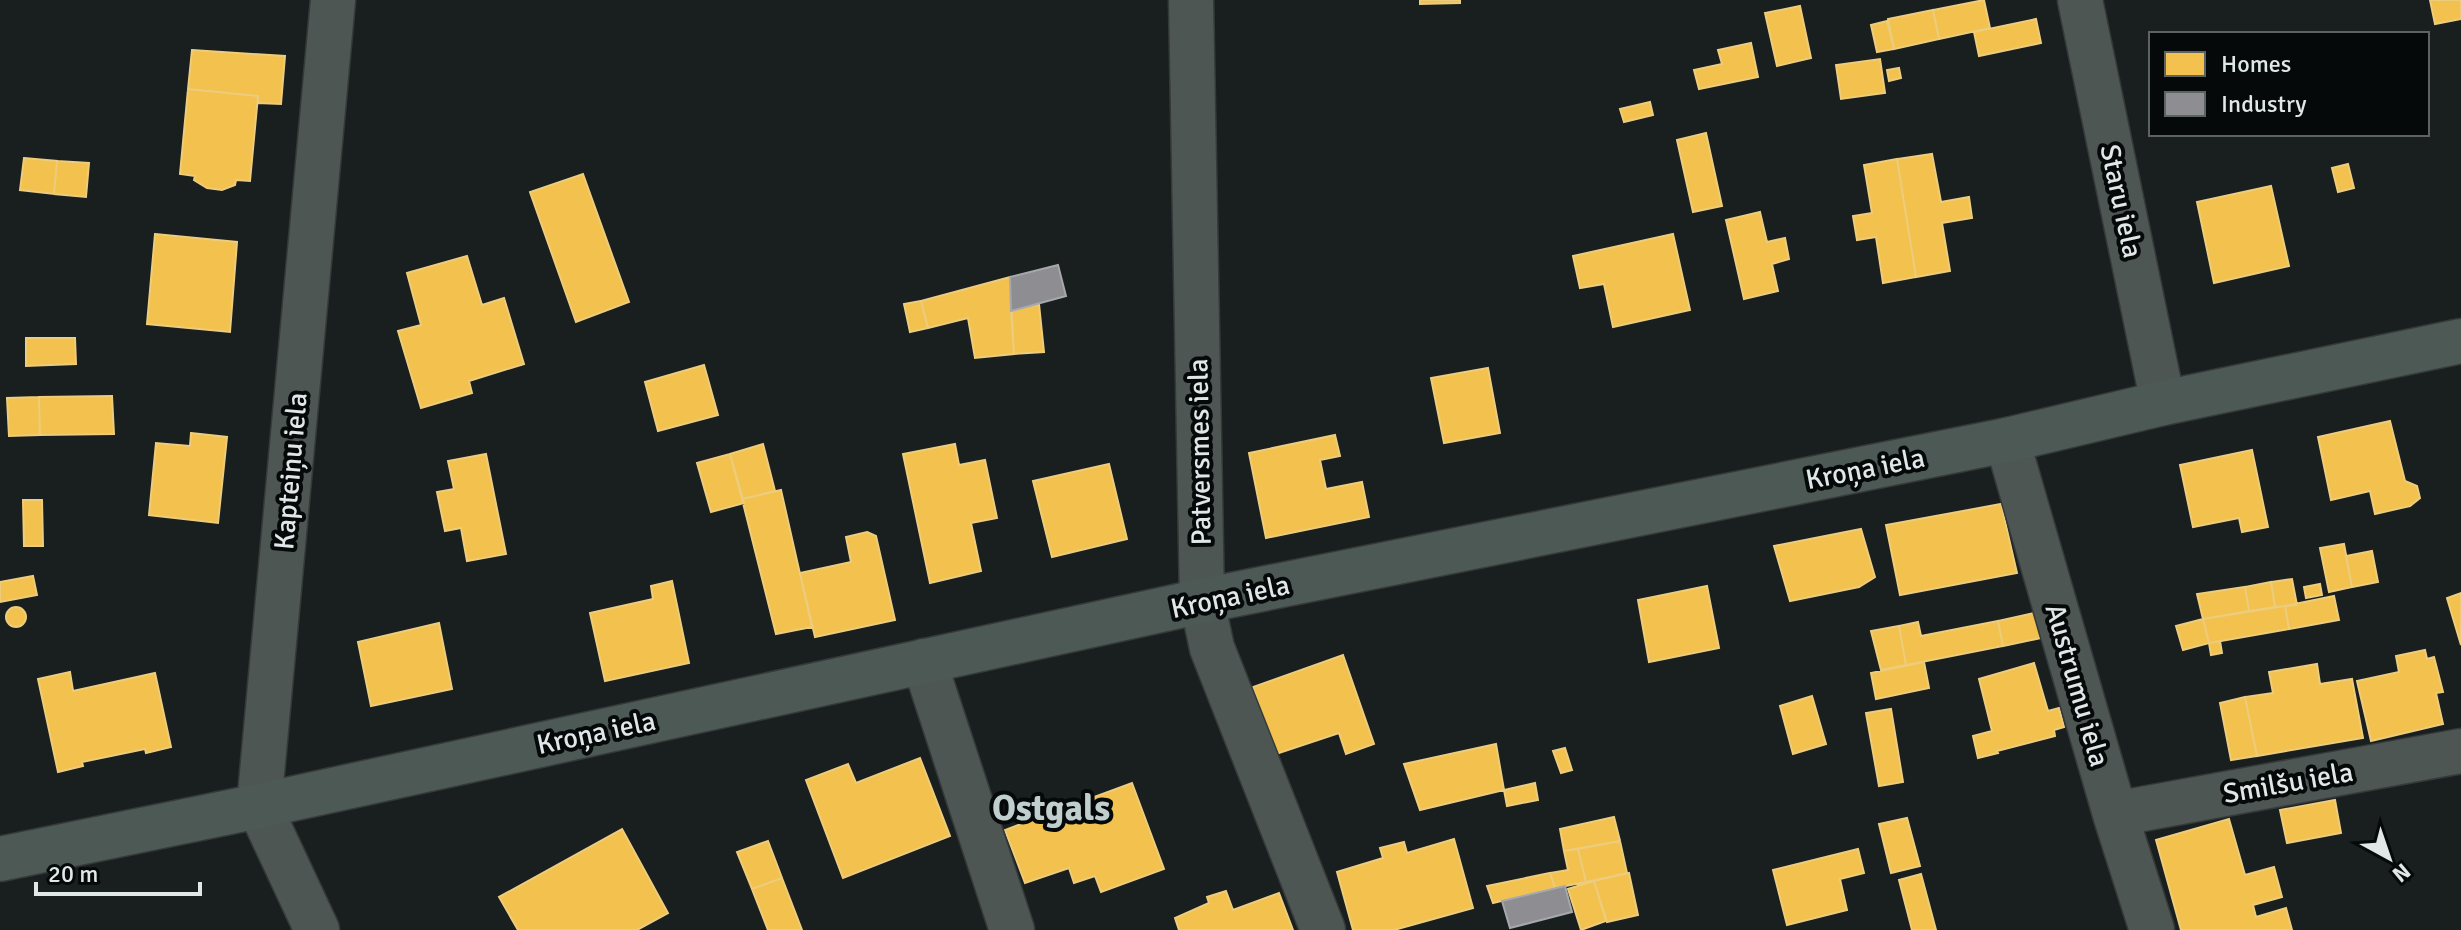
<svg xmlns="http://www.w3.org/2000/svg" width="2461" height="930" font-family="Signika,sans-serif">
<rect width="100%" height="100%" fill="#191e1e"/>
<path fill="#f2c14e" stroke="#edcc7c" stroke-width="2" d="M 1420,0 L 1460,0 L 1460,3 L 1420,4 Z
M 1984,0 L 1990,28 L 1939,39 L 1933,10 Z
M 2430,0 L 2461,0 L 2461,19 L 2435,24 Z
M 1800,6 L 1811,58 L 1777,66 L 1765,13 Z
M 1933,10 L 1939,39 L 1894,49 L 1888,19 Z
M 2036,19 L 2041,43 L 1979,56 L 1974,32 Z
M 1887,21 L 1894,49 L 1877,52 L 1871,25 Z
M 1751,43 L 1758,77 L 1699,89 L 1694,70 L 1722,64 L 1718,50 Z
M 192,50 L 285,56 L 281,104 L 258,103 L 258,96 L 188,89 Z
M 1880,59 L 1885,93 L 1841,99 L 1836,65 Z
M 1899,68 L 1901,78 L 1889,81 L 1887,70 Z
M 188,89 L 258,96 L 250,181 L 236,180 L 235,185 L 222,190 L 207,188 L 194,180 L 195,176 L 180,174 Z
M 1650,102 L 1653,115 L 1624,122 L 1620,109 Z
M 1706,133 L 1722,206 L 1693,212 L 1677,140 Z
M 1932,154 L 1941,202 L 1969,197 L 1972,218 L 1942,223 L 1950,271 L 1916,277 L 1897,159 Z
M 24,158 L 57,161 L 54,194 L 20,190 Z
M 1897,159 L 1916,277 L 1883,283 L 1876,237 L 1857,240 L 1853,216 L 1872,213 L 1864,165 Z
M 57,161 L 89,163 L 86,197 L 54,194 Z
M 2348,164 L 2354,188 L 2338,192 L 2332,168 Z
M 583,174 L 629,302 L 576,322 L 530,192 Z
M 2271,186 L 2289,266 L 2214,283 L 2197,202 Z
M 1760,212 L 1767,242 L 1785,238 L 1789,259 L 1772,264 L 1778,291 L 1744,299 L 1726,220 Z
M 155,234 L 237,242 L 230,332 L 147,324 Z
M 1673,234 L 1690,310 L 1613,327 L 1604,284 L 1580,288 L 1573,256 Z
M 467,256 L 482,305 L 504,298 L 524,364 L 469,381 L 472,393 L 421,408 L 398,331 L 421,325 L 407,273 Z
M 1010,277 L 1014,354 L 975,358 L 968,318 L 928,328 L 921,301 Z
M 921,301 L 928,328 L 910,332 L 904,304 Z
M 1039,304 L 1044,352 L 1014,354 L 1011,311 Z
M 26,338 L 75,338 L 76,364 L 26,366 Z
M 704,365 L 718,415 L 658,431 L 645,382 Z
M 1488,368 L 1500,433 L 1444,443 L 1431,378 Z
M 112,396 L 114,434 L 40,435 L 39,397 Z
M 39,397 L 40,435 L 9,436 L 7,398 Z
M 2390,421 L 2405,481 L 2417,486 L 2420,498 L 2410,506 L 2375,514 L 2370,491 L 2331,500 L 2318,437 Z
M 191,433 L 227,437 L 218,523 L 149,515 L 156,443 L 190,446 Z
M 1335,435 L 1340,456 L 1320,460 L 1326,489 L 1362,482 L 1369,517 L 1266,538 L 1249,453 Z
M 763,444 L 775,491 L 742,499 L 730,454 Z
M 955,444 L 959,465 L 985,460 L 997,518 L 971,523 L 981,571 L 930,583 L 903,454 Z
M 2252,450 L 2268,527 L 2242,532 L 2239,518 L 2193,527 L 2180,465 Z
M 486,454 L 506,554 L 467,561 L 461,528 L 445,531 L 437,492 L 454,489 L 448,461 Z
M 730,454 L 744,503 L 711,512 L 697,463 Z
M 1109,464 L 1127,539 L 1052,557 L 1033,481 Z
M 781,490 L 812,627 L 776,634 L 742,499 Z
M 23,500 L 42,500 L 43,546 L 24,546 Z
M 2001,504 L 2017,573 L 1900,595 L 1886,525 Z
M 1861,529 L 1875,577 L 1859,587 L 1790,601 L 1774,546 Z
M 867,532 L 876,536 L 895,620 L 815,637 L 800,573 L 851,562 L 846,537 Z
M 2344,544 L 2352,587 L 2329,592 L 2320,548 Z
M 2372,551 L 2378,582 L 2352,587 L 2346,556 Z
M 33,576 L 37,595 L 0,602 L 0,582 Z
M 2292,579 L 2297,605 L 2275,607 L 2271,582 Z
M 672,581 L 689,663 L 605,681 L 590,613 L 653,599 L 651,586 Z
M 2271,582 L 2275,607 L 2249,611 L 2245,587 Z
M 2320,584 L 2322,595 L 2306,598 L 2304,587 Z
M 1707,586 L 1719,648 L 1649,662 L 1638,600 Z
M 2245,587 L 2249,611 L 2203,619 L 2197,594 Z
M 2461,593 L 2461,645 L 2447,598 Z
M 2334,596 L 2339,620 L 2289,629 L 2285,606 Z
M 2285,606 L 2289,629 L 2209,643 L 2203,619 Z
M6 617a10 10 0 1 1 20 0a10 10 0 1 1-20 0Z
M 2034,613 L 2041,638 L 2003,646 L 1998,621 Z
M 2203,619 L 2209,643 L 2183,650 L 2176,626 Z
M 1998,621 L 2003,646 L 1906,665 L 1899,626 L 1918,622 L 1921,636 Z
M 439,623 L 452,689 L 371,706 L 358,642 Z
M 1899,626 L 1906,665 L 1881,670 L 1871,631 Z
M 2220,641 L 2222,653 L 2211,655 L 2209,643 Z
M 2425,650 L 2427,659 L 2434,657 L 2443,692 L 2436,693 L 2443,724 L 2371,741 L 2357,681 L 2399,672 L 2396,656 Z
M 1343,655 L 1374,744 L 1346,754 L 1339,733 L 1276,754 L 1253,687 Z
M 1924,662 L 1929,688 L 1876,699 L 1871,673 Z
M 2034,663 L 2048,711 L 2059,708 L 2064,727 L 2054,730 L 2055,736 L 1997,751 L 1998,753 L 1978,758 L 1973,736 L 1992,731 L 1979,679 Z
M 2317,664 L 2320,684 L 2352,679 L 2363,738 L 2257,756 L 2245,697 L 2273,693 L 2269,672 Z
M 70,672 L 73,691 L 155,673 L 171,747 L 146,753 L 145,749 L 82,762 L 83,766 L 58,772 L 38,679 Z
M 1812,696 L 1826,744 L 1793,754 L 1780,706 Z
M 2245,697 L 2257,756 L 2231,760 L 2220,703 Z
M 1891,709 L 1903,782 L 1879,786 L 1866,713 Z
M 1496,744 L 1504,790 L 1420,810 L 1404,764 Z
M 1565,748 L 1572,770 L 1561,773 L 1553,751 Z
M 920,758 L 950,836 L 843,878 L 806,780 L 848,764 L 856,783 Z
M 1132,783 L 1164,869 L 1101,892 L 1095,876 L 1074,883 L 1069,868 L 1025,883 L 1005,830 Z
M 1535,783 L 1538,800 L 1507,806 L 1504,790 Z
M 2335,800 L 2341,833 L 2287,843 L 2280,810 Z
M 1614,817 L 1620,841 L 1564,851 L 1560,829 Z
M 1907,818 L 1920,866 L 1891,873 L 1879,824 Z
M 2229,819 L 2245,875 L 2274,867 L 2282,897 L 2253,905 L 2256,917 L 2286,908 L 2292,930 L 2181,930 L 2156,840 Z
M 622,829 L 668,913 L 637,930 L 518,930 L 499,897 Z
M 1454,839 L 1473,908 L 1394,930 L 1353,930 L 1337,872 L 1383,858 L 1380,848 L 1404,842 L 1407,853 Z
M 768,841 L 782,878 L 752,889 L 737,852 Z
M 1620,841 L 1627,873 L 1586,882 L 1578,849 Z
M 1578,849 L 1586,882 L 1555,888 L 1550,873 L 1568,870 L 1564,851 Z
M 1858,849 L 1864,873 L 1840,879 L 1847,910 L 1787,925 L 1773,870 Z
M 1550,873 L 1555,888 L 1493,903 L 1487,886 Z
M 1629,873 L 1638,915 L 1607,922 L 1594,881 Z
M 1921,874 L 1936,930 L 1912,930 L 1899,880 Z
M 782,878 L 802,930 L 768,930 L 752,889 Z
M 1594,881 L 1606,921 L 1581,930 L 1568,889 Z
M 1226,891 L 1233,910 L 1279,893 L 1293,930 L 1179,930 L 1175,918 L 1209,903 L 1207,897 Z"/>
<path fill="#8d8d92" stroke="#a6a8ac" stroke-width="2" d="M 1058,265 L 1066,296 L 1011,311 L 1010,277 Z
M 1565,886 L 1572,912 L 1510,928 L 1502,901 Z"/>
<g fill="none" stroke-linecap="round" stroke-linejoin="round">
<defs>
<path id="street" d="M 1191,0 L 1202,601 L 1212,648 L 1323,930
M 2080,0 L 2163,403
M 2007,440 L 2115,814 L 2152,930
M 924,661 L 1012,930
M 2115,814 L 2461,751
M 317,930 L 259,806 L 333,0"/>
<path id="secondary" d="M 0,859 L 259,806 L 1202,601 L 2007,440 L 2163,403 L 2461,341"/>
</defs>
<use href="#street" stroke="#363939" stroke-width="47"/>
<use href="#secondary" stroke="#363939" stroke-width="47"/>
<use href="#street" stroke="#4d5653" stroke-width="44"/>
<use href="#secondary" stroke="#4d5955" stroke-width="44"/>
</g>
<g text-anchor="middle" stroke-width="8" stroke-linejoin="round" paint-order="stroke">
<g font-size="28" fill="#e0e7e7" stroke="#060909">
<text transform="translate(2122 201) rotate(78)" y="10">Staru iela</text>
<text transform="translate(1199 452) rotate(-91)" y="10">Patversmes iela</text>
<text transform="translate(1865 468) rotate(-11)" y="10">Kroņa iela</text>
<text transform="translate(290 471) rotate(-85)" y="10">Kapteiņu iela</text>
<text transform="translate(1230 596) rotate(-12)" y="10">Kroņa iela</text>
<text transform="translate(2078 685) rotate(74)" y="10">Austrumu iela</text>
<text transform="translate(596 732) rotate(-12)" y="10">Kroņa iela</text>
<text transform="translate(2288 782) rotate(-10)" y="10">Smilšu iela</text>
</g>
<g font-size="36" font-weight="bold" fill="#c0cece" stroke="#060909">
<text x="1051" y="820">Ostgals</text>
</g>
</g>
<rect x="2149" y="32" width="280" height="104" fill="#060909" stroke="#5d6262" stroke-width="2"/>
<rect x="2165" y="52" width="40" height="24" fill="#f2c14e" stroke="#5d6262" stroke-width="2"/>
<text x="2221" y="72" font-size="24" fill="#e0e7e7">Homes</text>
<rect x="2165" y="92" width="40" height="24" fill="#8d8d92" stroke="#5d6262" stroke-width="2"/>
<text x="2221" y="112" font-size="24" fill="#e0e7e7">Industry</text>
<g transform="translate(2389 858) rotate(140)" stroke="#060909" stroke-width="6" paint-order="stroke">
<path d="M0-6L14 30L0 20L-14 30Z" fill="#e0e7e7"/>
<text y="-12" font-size="22" font-weight="bold" text-anchor="middle" fill="#e0e7e7">N</text>
</g>
<path d="M36 882v12h164v-12" fill="none" stroke="#e0e7e7" stroke-width="4"/>
<text x="48" y="882" font-size="24" fill="#e0e7e7" stroke="#060909" stroke-width="6" paint-order="stroke">20 m</text>
</svg>
